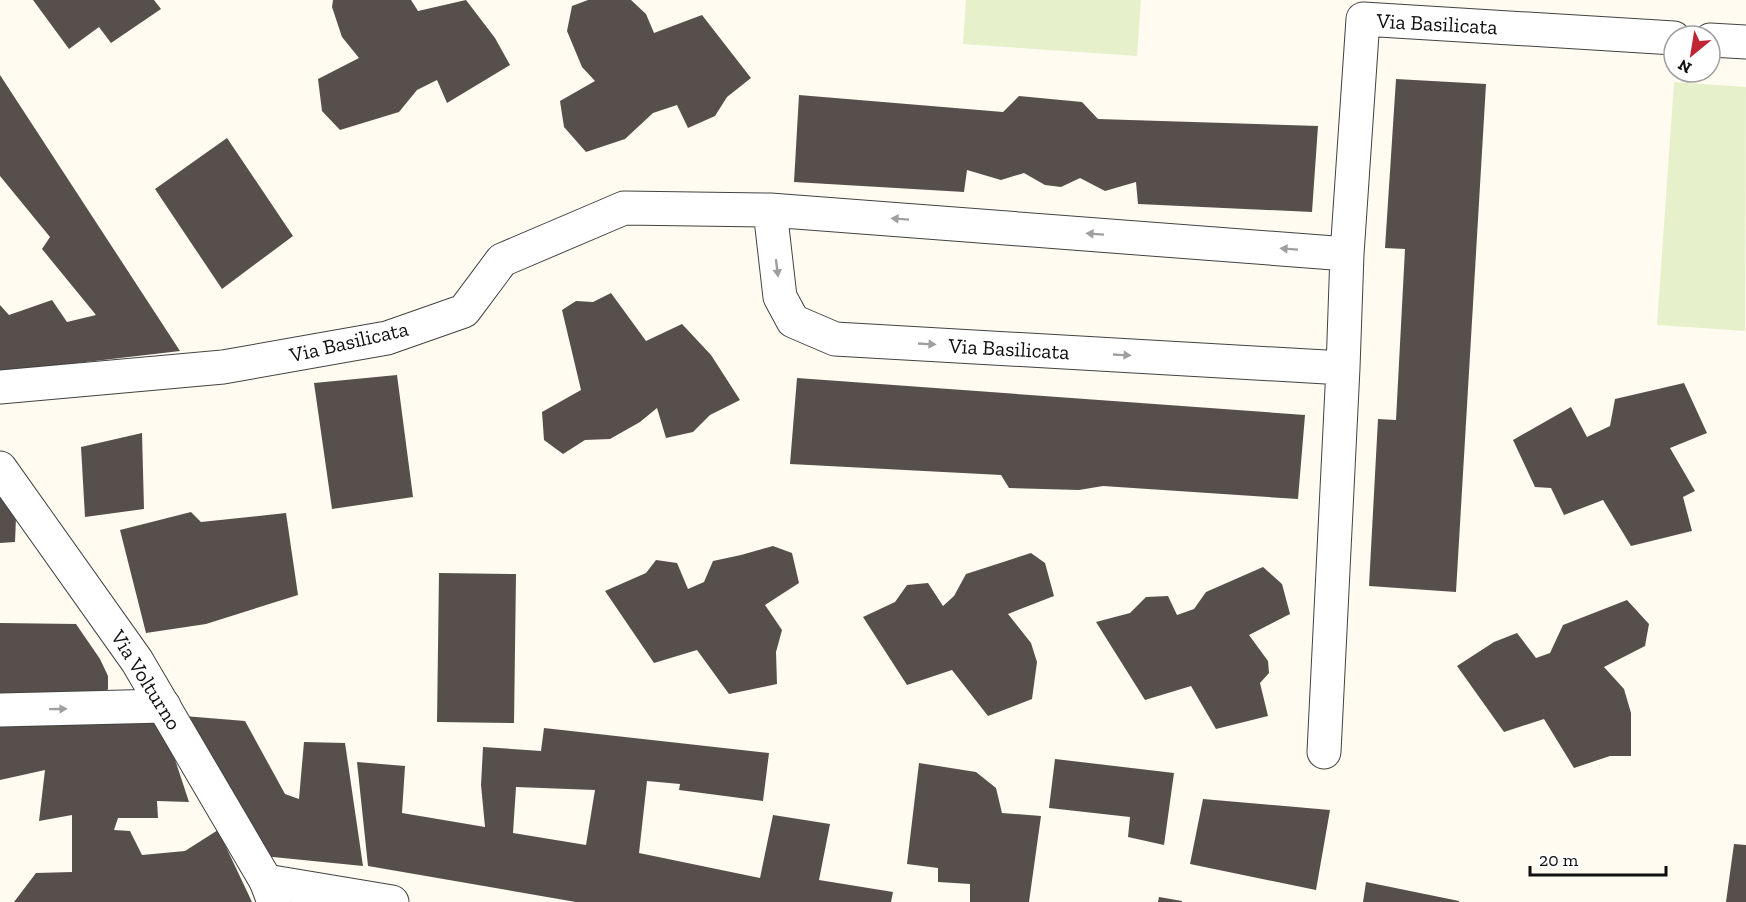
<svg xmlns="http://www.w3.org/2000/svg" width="1746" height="902" font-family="'Zilla Slab',serif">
<rect width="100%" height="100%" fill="#fffbf0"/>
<path fill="#e6f1cb" d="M 966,0 L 1141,0 L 1137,56 L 963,44 Z
M 1674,82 L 1746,87 L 1745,331 L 1657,325 Z"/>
<path fill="#574f4b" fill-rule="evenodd" d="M 33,0 L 154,0 L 161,9 L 111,43 L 99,27 L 69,49 Z
M 333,0 L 411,0 L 418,11 L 466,0 L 495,38 L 510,65 L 447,103 L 437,80 L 417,90 L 399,112 L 340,130 L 322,111 L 318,79 L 359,58 L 342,37 L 332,7 Z
M 588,0 L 631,0 L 646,14 L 654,33 L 702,15 L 751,78 L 727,97 L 715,116 L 688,128 L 677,105 L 653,113 L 625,139 L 586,152 L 564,127 L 560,101 L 595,81 L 582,67 L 567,31 L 572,6 Z
M 0,75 L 180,351 L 0,372 L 0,305 L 9,315 L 52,300 L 67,322 L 96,315 L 42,249 L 50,237 L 0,176 Z
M 1396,79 L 1486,84 L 1456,592 L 1369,586 L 1378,419 L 1396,420 L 1405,249 L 1385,248 Z
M 799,95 L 1003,112 L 1019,96 L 1082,102 L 1098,119 L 1318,126 L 1312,212 L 1138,204 L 1136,182 L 1105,191 L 1080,178 L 1061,187 L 1045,185 L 1024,173 L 1001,180 L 967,170 L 964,192 L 794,182 Z
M 227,138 L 293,236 L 222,289 L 155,189 Z
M 611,293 L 646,341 L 682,324 L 711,355 L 740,400 L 710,415 L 693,432 L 666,438 L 657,408 L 640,422 L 610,439 L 585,440 L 563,454 L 544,440 L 542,412 L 581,390 L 562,310 L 576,301 L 593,302 Z
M 397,375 L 413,497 L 332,509 L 314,383 Z
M 797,378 L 1305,415 L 1298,499 L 1103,486 L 1079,490 L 1009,488 L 1001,475 L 790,464 Z
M 1684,383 L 1707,433 L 1670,448 L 1695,491 L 1683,497 L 1692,531 L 1631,546 L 1603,500 L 1564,515 L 1551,488 L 1535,487 L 1513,440 L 1571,407 L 1587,437 L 1610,426 L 1615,399 Z
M 142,433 L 144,509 L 85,517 L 81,447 Z
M 0,494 L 16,517 L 15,542 L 0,543 Z
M 191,512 L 201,522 L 286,513 L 298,595 L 206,624 L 146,633 L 120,530 Z
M 773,546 L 792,553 L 799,583 L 765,605 L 782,630 L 776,652 L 777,684 L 729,694 L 697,650 L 654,663 L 605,591 L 646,573 L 656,560 L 677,563 L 688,589 L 704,582 L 713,561 L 741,555 Z
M 1031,553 L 1045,563 L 1054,596 L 1008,614 L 1031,643 L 1037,662 L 1032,699 L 988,716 L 952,670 L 907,685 L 863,617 L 895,602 L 907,585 L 928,583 L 943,606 L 954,596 L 966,574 Z
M 1263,567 L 1282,584 L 1290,614 L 1249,635 L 1268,661 L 1269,673 L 1260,683 L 1268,716 L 1216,729 L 1191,686 L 1145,700 L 1096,622 L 1130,613 L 1146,597 L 1168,596 L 1177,615 L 1194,609 L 1206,592 Z
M 439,573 L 516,574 L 514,723 L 437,722 Z
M 1627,600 L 1649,624 L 1645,646 L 1604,667 L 1624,689 L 1631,713 L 1631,756 L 1610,756 L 1574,768 L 1544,719 L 1504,732 L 1457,666 L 1494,642 L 1517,633 L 1536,658 L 1550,653 L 1563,625 Z
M 0,623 L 76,624 L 100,659 L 108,676 L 108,689 L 103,695 L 0,695 Z
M 184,716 L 245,721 L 285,794 L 299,799 L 304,742 L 345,743 L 363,866 L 263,856 Z
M 161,717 L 189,802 L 157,801 L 158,818 L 118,818 L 114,830 L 130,831 L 142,855 L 185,851 L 218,830 L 252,902 L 14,902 L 36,873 L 72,872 L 72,815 L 39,821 L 45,770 L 0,780 L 0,721 Z
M 544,728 L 769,753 L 763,801 L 679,790 L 680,784 L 647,781 L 639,853 L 760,878 L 773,815 L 830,824 L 819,880 L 893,892 L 891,902 L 576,902 L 368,866 L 357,762 L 405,766 L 402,813 L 485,827 L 481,785 L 483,747 L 541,751 ZM 516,787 L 595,790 L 586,845 L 513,833 Z
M 1055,759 L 1174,773 L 1164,845 L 1128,837 L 1130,817 L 1049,808 Z
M 919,763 L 976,772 L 996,788 L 1002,813 L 1041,816 L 1029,902 L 970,902 L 970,884 L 938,882 L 938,868 L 907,864 Z
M 1203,799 L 1330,810 L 1316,890 L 1190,864 Z
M 1734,844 L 1746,845 L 1746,902 L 1726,902 Z
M 1366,882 L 1459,901 L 1459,902 L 1363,902 Z
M 1159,897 L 1182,901 L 1182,902 L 1158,902 Z"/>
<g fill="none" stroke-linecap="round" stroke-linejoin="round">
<defs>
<path id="minor" d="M 1710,40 L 1746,42
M 770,210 L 780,297 L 793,321 L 835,339 L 1343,368
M 0,387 L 223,367 L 387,338 L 464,311 L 502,260 L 624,208 L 770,210 L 1347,254
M 0,710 L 164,706
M 1324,752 L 1343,368 L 1347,254 L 1363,19 L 1674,38
M 266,881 L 392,902"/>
<path id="tertiary" d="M 0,468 L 137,661 L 266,881 L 274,902"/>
</defs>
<use href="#minor" stroke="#424242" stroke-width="35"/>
<use href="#tertiary" stroke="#424242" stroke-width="35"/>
<use href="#minor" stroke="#fff" stroke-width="33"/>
<use href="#tertiary" stroke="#fff" stroke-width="33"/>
</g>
<defs><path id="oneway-solid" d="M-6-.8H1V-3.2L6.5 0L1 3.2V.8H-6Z" transform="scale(1.5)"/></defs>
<g fill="#9f9f9f">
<use href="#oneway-solid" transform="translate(900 219) rotate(-176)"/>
<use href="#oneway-solid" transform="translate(1095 234) rotate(-176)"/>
<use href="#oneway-solid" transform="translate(1289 249) rotate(-176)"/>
<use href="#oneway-solid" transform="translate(777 268) rotate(83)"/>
<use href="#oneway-solid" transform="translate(927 344) rotate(3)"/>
<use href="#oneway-solid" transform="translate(1122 355) rotate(3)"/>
<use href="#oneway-solid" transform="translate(58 709) rotate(-1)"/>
</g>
<g text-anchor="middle" stroke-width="6" stroke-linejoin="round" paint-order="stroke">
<g font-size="21" fill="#0f0f0f" stroke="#fff">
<text transform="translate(1437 24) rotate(3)" y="7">Via Basilicata</text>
<text transform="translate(349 342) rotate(-13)" y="7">Via Basilicata</text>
<text transform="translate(1009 349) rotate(3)" y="7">Via Basilicata</text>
<text transform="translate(146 680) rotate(58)" y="7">Via Volturno</text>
</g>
</g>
<g transform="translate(1692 54) rotate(210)"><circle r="28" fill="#ffffff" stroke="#9f9f9f" stroke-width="1.5"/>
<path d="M0-4.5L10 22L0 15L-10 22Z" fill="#c02535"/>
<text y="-9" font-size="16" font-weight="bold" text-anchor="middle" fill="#0f0f0f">N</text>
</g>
<path d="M1530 866v9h136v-9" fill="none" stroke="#0f0f0f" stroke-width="3"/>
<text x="1539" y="866" font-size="18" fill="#0f0f0f" stroke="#ffffff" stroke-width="4.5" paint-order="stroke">20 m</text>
</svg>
